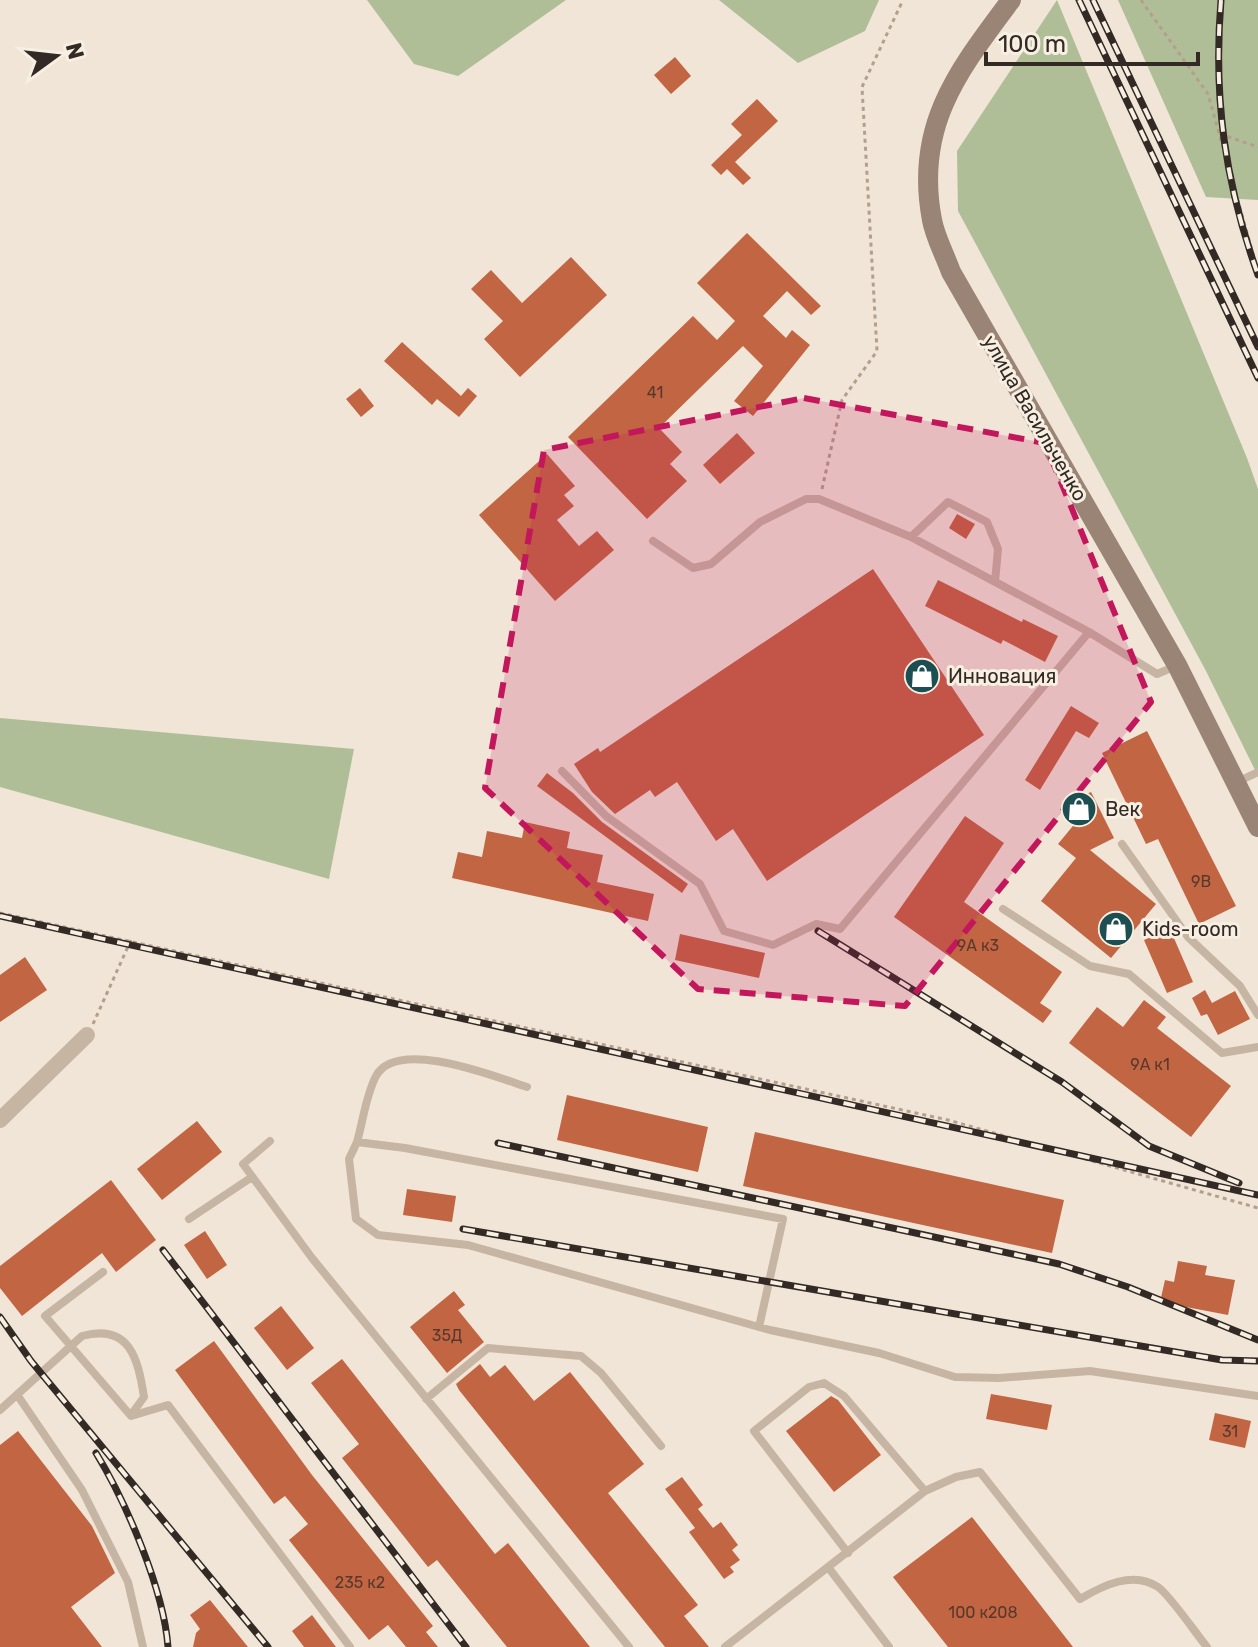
<svg xmlns="http://www.w3.org/2000/svg" width="1258" height="1647" font-family="Rubik,sans-serif">
<rect width="100%" height="100%" fill="#f0e5d7"/>
<path fill="#b0be98" d="M 367,0 L 566,0 L 458,76 L 414,64 Z
M 719,0 L 879,0 L 865,31 L 798,63 Z
M 1057,0 L 1247,458 L 1258,489 L 1258,776 L 1206,671 L 958,211 L 957,151 Z
M 1118,0 L 1258,0 L 1258,200 L 1206,197 Z
M 0,718 L 354,749 L 329,879 L 0,787 Z"/>
<path fill="#c26543" d="M 675,57 L 691,76 L 671,94 L 654,75 Z
M 757,99 L 778,121 L 735,162 L 751,178 L 743,185 L 727,169 L 721,175 L 711,165 L 742,135 L 731,124 Z
M 747,233 L 821,306 L 811,315 L 787,291 L 763,316 L 786,338 L 792,330 L 810,345 L 753,416 L 734,401 L 763,366 L 743,346 L 659,428 L 682,452 L 670,464 L 687,481 L 647,519 L 568,437 L 693,316 L 717,340 L 735,321 L 697,283 Z
M 571,257 L 607,295 L 520,377 L 484,339 L 503,321 L 471,289 L 491,270 L 522,303 Z
M 402,342 L 461,396 L 468,388 L 477,396 L 459,417 L 437,399 L 432,405 L 384,361 Z
M 360,388 L 374,406 L 361,417 L 346,399 Z
M 737,433 L 755,453 L 720,484 L 703,465 Z
M 547,454 L 575,486 L 564,495 L 574,506 L 557,520 L 579,546 L 597,531 L 614,550 L 555,601 L 479,515 Z
M 957,514 L 975,524 L 966,539 L 949,528 Z
M 873,569 L 984,735 L 767,881 L 733,829 L 716,841 L 677,782 L 655,797 L 650,790 L 615,814 L 592,792 L 574,764 L 598,748 L 600,752 Z
M 938,580 L 1022,622 L 1023,619 L 1058,636 L 1045,662 L 1003,640 L 1001,644 L 925,606 Z
M 1071,706 L 1099,723 L 1089,738 L 1076,731 L 1040,790 L 1025,780 Z
M 1147,731 L 1236,906 L 1199,924 L 1158,839 L 1146,844 L 1102,753 Z
M 547,773 L 573,793 L 602,822 L 688,884 L 682,893 L 537,786 Z
M 1091,792 L 1114,838 L 1090,850 L 1156,904 L 1111,958 L 1041,901 L 1076,858 L 1058,844 L 1077,821 L 1068,803 Z
M 965,816 L 1004,843 L 964,902 L 1062,972 L 1040,1003 L 1052,1011 L 1043,1023 L 894,917 Z
M 525,822 L 570,832 L 567,848 L 603,855 L 597,882 L 654,894 L 648,921 L 452,878 L 458,852 L 482,857 L 487,831 L 522,838 Z
M 1170,929 L 1193,982 L 1167,993 L 1144,940 Z
M 680,934 L 765,953 L 759,978 L 675,960 Z
M 25,957 L 47,990 L 0,1022 L 0,975 Z
M 1205,990 L 1212,1003 L 1235,991 L 1250,1019 L 1218,1035 L 1207,1014 L 1201,1016 L 1192,998 Z
M 1144,1000 L 1166,1017 L 1157,1028 L 1231,1086 L 1191,1137 L 1069,1043 L 1097,1007 L 1123,1027 Z
M 567,1095 L 708,1127 L 698,1172 L 557,1140 Z
M 197,1121 L 222,1152 L 162,1200 L 137,1169 Z
M 755,1132 L 1064,1200 L 1052,1253 L 743,1186 Z
M 111,1180 L 156,1240 L 116,1272 L 102,1253 L 22,1316 L 0,1288 L 0,1266 Z
M 407,1189 L 456,1196 L 452,1222 L 403,1215 Z
M 205,1231 L 227,1265 L 207,1279 L 184,1245 Z
M 1178,1261 L 1207,1266 L 1205,1275 L 1235,1280 L 1228,1315 L 1160,1302 L 1165,1280 L 1174,1282 Z
M 454,1291 L 465,1305 L 458,1310 L 484,1342 L 447,1373 L 410,1327 Z
M 281,1306 L 314,1348 L 287,1370 L 254,1328 Z
M 214,1341 L 312,1475 L 433,1626 L 426,1632 L 438,1647 L 406,1647 L 388,1625 L 369,1640 L 289,1540 L 308,1524 L 285,1496 L 274,1504 L 175,1370 Z
M 342,1359 L 495,1554 L 508,1543 L 590,1647 L 507,1647 L 437,1560 L 428,1567 L 342,1458 L 359,1444 L 311,1383 Z
M 480,1364 L 490,1377 L 505,1365 L 534,1401 L 570,1372 L 644,1464 L 608,1493 L 698,1605 L 684,1616 L 709,1647 L 665,1647 L 459,1390 L 456,1384 Z
M 991,1394 L 1052,1405 L 1047,1430 L 986,1419 Z
M 831,1396 L 838,1400 L 881,1455 L 834,1492 L 786,1431 Z
M 1215,1413 L 1251,1421 L 1245,1448 L 1209,1440 Z
M 18,1431 L 92,1526 L 115,1573 L 71,1607 L 102,1647 L 0,1647 L 0,1445 Z
M 682,1477 L 703,1505 L 698,1509 L 713,1528 L 721,1522 L 738,1545 L 732,1550 L 740,1560 L 730,1567 L 734,1572 L 724,1579 L 689,1532 L 695,1528 L 665,1489 Z
M 972,1517 L 1073,1647 L 948,1647 L 893,1577 Z
M 210,1600 L 248,1647 L 193,1647 L 196,1633 L 200,1629 L 190,1615 Z
M 312,1615 L 336,1647 L 304,1647 L 292,1631 Z"/>
<g fill="none" stroke-linecap="round" stroke-linejoin="round">
<path stroke="#b39f8e" stroke-width="3" stroke-dasharray="4 4" stroke-linecap="butt" d="M 1141,0 L 1208,94 L 1258,272
M 1220,134 L 1258,147
M 822,489 L 842,400 L 877,351 L 862,87 L 903,0
M 0,913 L 948,1120 L 1258,1208
M 93,1024 L 131,940"/>
<path stroke="#c7b5a4" stroke-width="8" d="M 911,537 L 948,502 L 987,522 L 998,549 L 995,582
M 653,541 L 693,568 L 711,564 L 760,522 L 806,499 L 819,499 L 911,537 L 1089,632 L 1157,674 L 1176,666
M 562,771 L 606,816 L 700,884 L 724,931 L 773,945 L 816,924 L 840,929 L 1089,632
M 1237,782 L 1258,772
M 1122,844 L 1188,937 L 1240,986 L 1258,1015
M 1003,909 L 1090,966 L 1129,974 L 1222,1053 L 1258,1047
M 270,1141 L 243,1164 L 312,1258 L 629,1647
M 357,1142 C 363,1121 366,1095 376,1076 C 397,1037 496,1077 527,1087
M 189,1219 L 252,1177
M 103,1272 L 45,1316 L 131,1416 L 168,1405 L 350,1647
M 759,1327 L 783,1219 L 405,1148 L 357,1142 L 349,1159 L 356,1219 L 378,1235 L 468,1245 L 759,1327 L 770,1330 L 879,1353 L 955,1377 L 999,1378 L 1090,1371 L 1258,1396
M 18,1396 L 82,1490 L 128,1582 L 143,1647
M 426,1399 L 488,1348 L 581,1356 L 601,1373 L 661,1446
M 0,1410 L 82,1336 C 130,1323 138,1359 144,1397 L 131,1415
M 848,1553 L 754,1431 L 809,1387 L 824,1383 L 844,1396 L 925,1491
M 828,1567 L 925,1491 L 956,1477 L 980,1472 L 1080,1599 C 1102,1586 1133,1570 1158,1587 C 1169,1594 1197,1635 1207,1647
M 725,1647 L 828,1567 L 889,1647"/>
<path stroke="#c7b5a4" stroke-width="16" d="M 0,1120 L 87,1035"/>
<path stroke="#9a8476" stroke-width="20" d="M 1011,0 C 958,71 914,126 932,220 C 935,237 945,255 951,272 L 1177,665 L 1258,827"/>
<defs>
<path id="rail" d="M 1079,0 L 1258,378
M 1093,0 L 1258,347
M 1221,0 C 1213,98 1225,183 1258,275
M 0,916 L 1258,1195
M 818,931 L 1062,1082 L 1149,1146 L 1239,1183
M 498,1143 L 1059,1264 L 1128,1287 L 1258,1340
M 463,1229 L 1222,1360 L 1258,1361
M 163,1250 L 466,1647
M 0,1317 L 31,1361 L 268,1647
M 96,1453 C 126,1502 164,1590 168,1647"/>
</defs>
<use href="#rail" stroke="#332a25" stroke-width="7"/>
<use href="#rail" stroke="#f8efe3" stroke-width="4" stroke-dasharray="12" stroke-linecap="butt"/>
</g>
<path fill="#c2185b" fill-opacity="0.2" stroke="#c2185b" stroke-width="6" stroke-dasharray="16 10" stroke-linejoin="round" d="M 804,398 L 1045,443 L 1151,702 L 905,1006 L 698,989 L 485,788 L 544,450 Z"/>
<defs>
<symbol id="shop-disc" viewBox="-11 -11 22 22"><circle r="9.5" fill="#1d4e52" stroke="#f8efe3"/><path d="M-5-2.5h2.3a2.7 3.5 0 0 1 5.4 0H5L5.5 6h-11ZM-1.5-2.5h3a1.5 2.3 0 0 0-3 0Z" fill="#fff"/></symbol>
</defs>
<g fill-rule="evenodd">
<use href="#shop-disc" x="902" y="656" width="40" height="40"/>
<use href="#shop-disc" x="1059" y="789" width="40" height="40"/>
<use href="#shop-disc" x="1096" y="909" width="40" height="40"/>
</g>
<g text-anchor="middle" stroke-width="6" stroke-linejoin="round" paint-order="stroke">
<g font-size="16" fill="#57392c">
<text x="655" y="398">41</text>
<text x="1201" y="887">9В</text>
<text x="978" y="951">9А к3</text>
<text x="1150" y="1070">9А к1</text>
<text x="447" y="1341">35Д</text>
<text x="1230" y="1437">31</text>
<text x="360" y="1588">235 к2</text>
<text x="983" y="1618">100 к208</text>
</g>
<g font-size="20" fill="#332a25" stroke="#f8efe3">
<text transform="translate(1035 418) rotate(60)" y="7">улица Васильченко</text>
</g>
<g font-size="20" fill="#332a25" stroke="#f8efe3" text-anchor="start">
<text x="948" y="683">Инновация</text>
<text x="1105" y="816">Век</text>
<text x="1142" y="936">Kids-room</text>
</g>
</g>
<g transform="translate(56 56) rotate(75)" stroke="#f8efe3" stroke-width="6" paint-order="stroke">
<path d="M0-6L14 30L0 20L-14 30Z" fill="#332a25"/>
<text y="-12" font-size="22" font-weight="bold" text-anchor="middle" fill="#332a25">N</text>
</g>
<path d="M986 52v12h212v-12" fill="none" stroke="#332a25" stroke-width="4"/>
<text x="998" y="52" font-size="24" fill="#332a25" stroke="#f8efe3" stroke-width="6" paint-order="stroke">100 m</text>
</svg>
